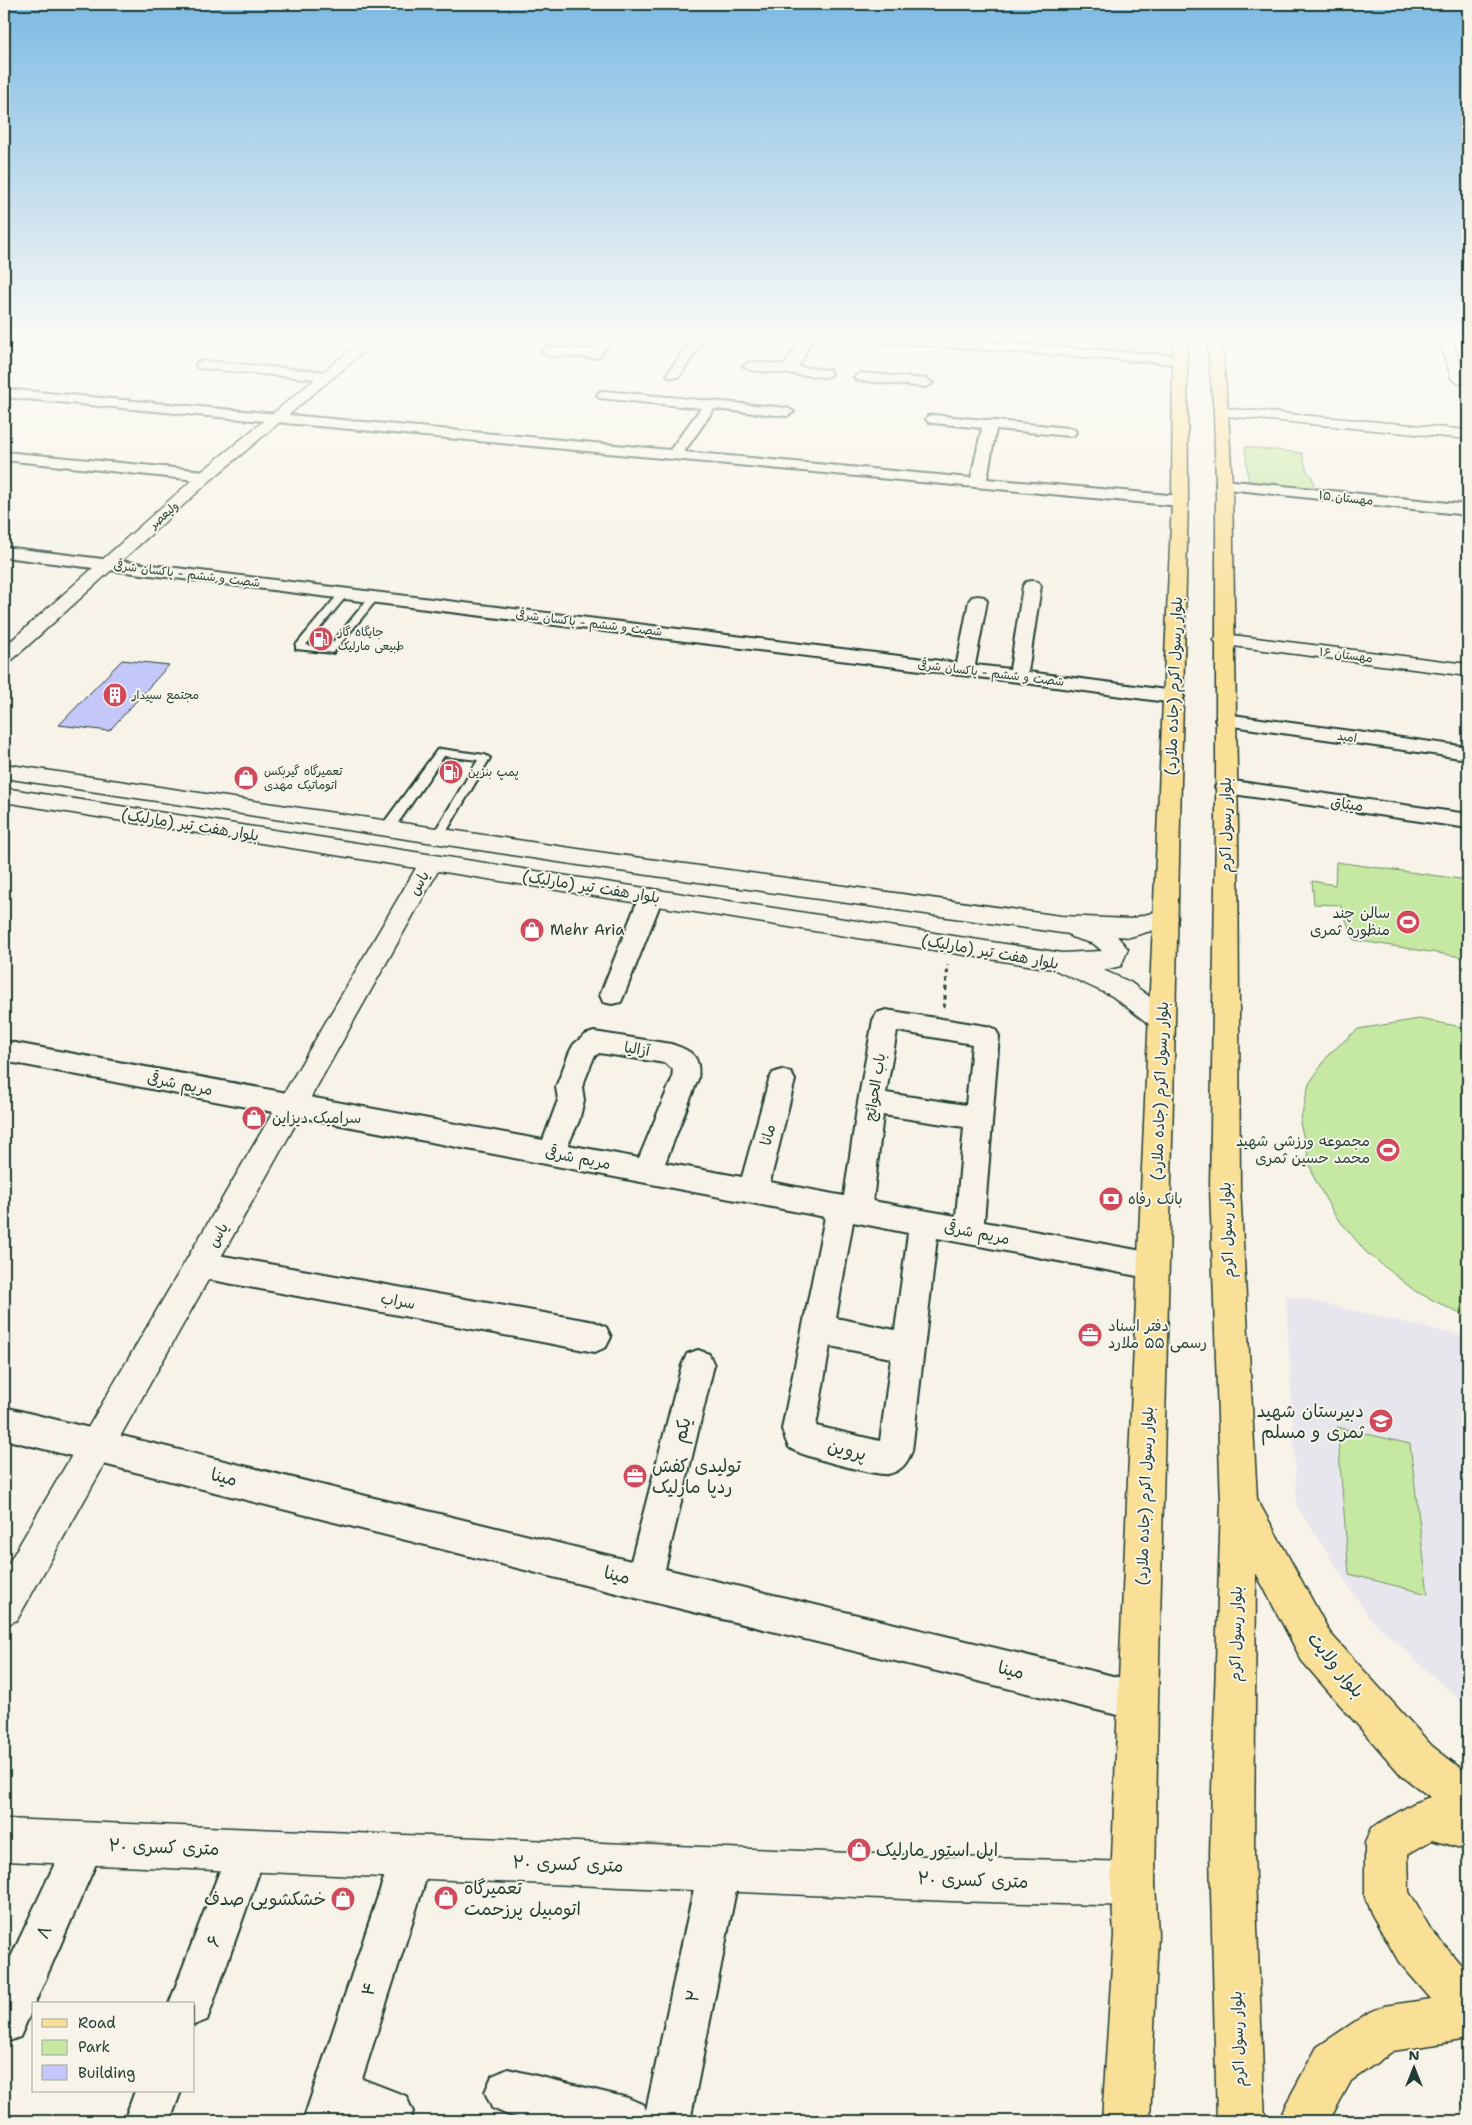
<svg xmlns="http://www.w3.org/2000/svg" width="1472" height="2125" font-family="'Shantell Sans','Playpen Sans Arabic',sans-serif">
<rect width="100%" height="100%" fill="#f7f3e8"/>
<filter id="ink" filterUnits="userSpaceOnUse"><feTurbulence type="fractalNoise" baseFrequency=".02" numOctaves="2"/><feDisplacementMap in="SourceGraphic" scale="10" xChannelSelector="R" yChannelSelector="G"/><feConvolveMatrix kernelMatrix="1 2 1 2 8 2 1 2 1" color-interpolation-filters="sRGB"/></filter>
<g filter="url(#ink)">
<path fill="#e8e6ed" d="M 1286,1295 L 1468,1337 L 1468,1708 L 1368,1616 L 1297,1506 Z"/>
<path fill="#c5e8a2" stroke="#72926b" d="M 1098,338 L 1146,338 L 1152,355 L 1097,350 Z
M 1245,447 L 1302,453 L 1307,472 L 1312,476 L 1315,491 L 1249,484 Z
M 1336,862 L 1468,880 L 1468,958 L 1354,940 L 1340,905 L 1314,904 L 1312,881 L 1335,885 Z
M 1419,1019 L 1468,1028 L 1468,1318 L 1415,1291 L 1366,1252 L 1334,1214 L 1313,1176 L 1300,1123 L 1309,1084 L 1329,1054 L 1358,1029 Z
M 1337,1427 L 1410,1444 L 1428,1594 L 1349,1574 Z"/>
<path fill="#c4c7f9" stroke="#1f3d34" d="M 122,660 L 169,665 L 109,731 L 59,725 Z"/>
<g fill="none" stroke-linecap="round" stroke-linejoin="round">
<defs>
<path id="lane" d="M 344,590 L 349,593 L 306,645 L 328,648 L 371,595 L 377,595 L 379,597 L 333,653 L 296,649 L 296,645 L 341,591 Z
M 441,749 L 485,755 L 490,758 L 442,839 L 434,839 L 432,836 L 478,760 L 444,756 L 400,820 L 390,831 L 382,831 L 380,828 L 437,750 Z"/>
<path id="street" d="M 600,338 L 613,338 L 599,357 L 594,358 L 547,355 L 541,351 L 547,347 L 591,350 Z
M 693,338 L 705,338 L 679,377 L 669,377 L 667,374 Z
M 801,338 L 813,338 L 798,367 L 829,370 L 831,373 L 829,376 L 824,377 L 750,370 L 743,366 L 750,362 L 785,365 Z
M 874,338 L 930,338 L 1179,356 L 1186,360 L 1179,364 L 880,342 Z
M 1439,338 L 1451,338 L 1466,379 L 1464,382 L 1459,383 L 1452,379 Z
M 203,361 L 327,372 L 334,376 L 327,380 L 198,368 L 196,365 L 198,362 Z
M 861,373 L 926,379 L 933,383 L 926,387 L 856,380 L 854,377 Z
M 4,389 L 670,450 L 701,408 L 599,398 L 597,395 L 599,392 L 604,391 L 787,408 L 794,412 L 787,416 L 714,409 L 684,452 L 971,478 L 982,428 L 933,423 L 928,422 L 926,419 L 928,416 L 933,415 L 1069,428 L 1074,429 L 1076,432 L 1074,435 L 1069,436 L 996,429 L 987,479 L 1180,496 L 1186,498 L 1188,501 L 1186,504 L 1180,506 L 4,397 Z
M 4,452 L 206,471 L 211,473 L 214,476 L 211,479 L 206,481 L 4,460 Z
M 1224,480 L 1468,505 L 1468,515 L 1219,488 L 1216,485 L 1219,482 Z
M 4,547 L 957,663 L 969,601 L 972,597 L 978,596 L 984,597 L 987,601 L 975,665 L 1010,669 L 1023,586 L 1026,582 L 1032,581 L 1038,582 L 1041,586 L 1028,672 L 1174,691 L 1181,693 L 1184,697 L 1181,701 L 1174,703 L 1018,682 L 4,557 Z
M 1225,714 L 1468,747 L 1468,759 L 1218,724 L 1215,720 L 1218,716 Z
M 1226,780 L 1468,814 L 1468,828 L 1219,792 L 1215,787 L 1219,782 Z
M 651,889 L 659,891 L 663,897 L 624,995 L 621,1002 L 612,1004 L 603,1002 L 600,995 L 639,897 L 643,891 Z
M 886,1010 L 986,1026 L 995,1029 L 999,1036 L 984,1222 L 1153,1253 L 1164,1257 L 1168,1266 L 1164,1275 L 1153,1279 L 937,1238 L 912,1451 C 907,1463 902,1471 888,1474 C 878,1476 795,1455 789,1447 C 786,1442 784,1435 782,1429 L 825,1217 L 4,1061 L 4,1041 L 543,1140 L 558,1100 L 556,1087 L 570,1051 L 574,1044 L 585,1035 L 594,1032 L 671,1044 C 692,1051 701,1056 698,1079 L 665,1163 L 742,1177 L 769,1080 L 773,1073 L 782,1070 L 791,1073 L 795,1080 L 770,1182 L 844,1196 L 858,1102 L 873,1020 L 877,1013 ZM 897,1031 L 972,1044 L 966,1105 L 886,1093 ZM 599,1053 L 665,1063 L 673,1069 L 672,1079 L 639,1158 L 568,1145 L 579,1121 L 584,1100 L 582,1087 L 594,1057 ZM 883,1115 L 964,1127 L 956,1216 L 873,1201 ZM 853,1222 L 908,1233 L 895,1330 L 836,1318 ZM 830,1346 L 891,1358 L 880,1441 L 816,1426 Z
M 201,1252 L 595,1322 L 606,1327 L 611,1337 L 606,1347 L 595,1352 L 201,1278 L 190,1274 L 186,1265 L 190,1256 Z
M 698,1350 L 709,1354 L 714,1365 L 665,1569 L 1138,1682 L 1152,1687 L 1157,1701 L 1152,1715 L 1138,1720 L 644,1600 L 4,1439 L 4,1407 L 631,1561 L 682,1365 L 687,1354 Z
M 85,1823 L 99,1829 L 105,1843 L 20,2037 L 4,2043 L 4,1972 L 71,1829 Z
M 247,1830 L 261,1836 L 267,1850 L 207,2020 L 194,2025 L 194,2004 L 169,2004 L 233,1836 Z
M 412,1836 L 427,1842 L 433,1857 L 362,2079 L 406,2096 L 413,2112 L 409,2121 L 303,2121 L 391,1857 L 397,1842 Z
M 719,1849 L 734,1855 L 740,1870 L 690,2121 L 535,2121 L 508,2115 L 492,2108 L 485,2092 L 492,2076 L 508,2069 L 628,2098 L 644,2105 L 646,2110 L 698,1870 L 704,1855 Z
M 135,2091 L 181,2091 L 170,2121 L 124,2121 Z"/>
<path id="secondary" d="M 365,338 L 380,338 L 212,479 L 11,661 L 4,663 L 4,647 L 200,473 Z
M 1221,408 L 1468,430 L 1468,439 L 1216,415 L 1214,412 L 1216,409 Z
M 1224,634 L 1468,664 L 1468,676 L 1217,644 L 1214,640 L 1217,636 Z
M 4,764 L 598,852 L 1061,916 L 1130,919 L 1166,909 L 1175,912 L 1178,918 L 1175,924 L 1130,937 L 1117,936 L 1128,949 L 1121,966 L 1103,970 L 1130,982 L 1171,1013 L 1175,1020 L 1171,1027 L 1162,1030 L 1153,1027 L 1112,996 L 1053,969 L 438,871 L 17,1620 L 4,1626 L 4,1571 L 416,868 L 4,802 L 4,788 L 1062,953 L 1102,951 L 1094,944 L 1071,937 L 1069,934 L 598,868 L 4,778 Z
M 4,1819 L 951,1857 L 1133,1862 L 1148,1869 L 1155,1884 L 1148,1899 L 1133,1906 L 951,1901 L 4,1861 Z"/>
<path id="primary" d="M 1173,338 L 1187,338 L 1188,501 L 1158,1701 L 1155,1884 L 1158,1934 L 1150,2121 L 1102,2121 L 1114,1934 L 1111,1884 L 1118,1701 L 1172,501 Z
M 1207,338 L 1221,338 L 1228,412 L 1232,485 L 1238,828 L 1240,1187 L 1257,1499 L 1330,1633 L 1432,1746 L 1468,1774 L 1468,1850 L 1432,1840 L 1408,1854 L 1409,1892 L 1431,1930 L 1468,1973 L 1468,2039 L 1393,2051 L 1351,2081 L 1329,2121 L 1279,2121 L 1286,2104 L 1317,2047 L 1368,2013 L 1384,2006 L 1431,1999 L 1399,1962 L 1371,1913 L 1365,1897 L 1365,1843 L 1371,1828 L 1414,1803 L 1430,1797 L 1402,1776 L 1302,1661 L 1256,1573 L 1254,1853 L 1265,2121 L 1217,2121 L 1210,1853 L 1221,1503 L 1210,1187 L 1216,828 L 1216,485 L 1214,412 Z"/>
</defs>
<use href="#lane" stroke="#1f3d34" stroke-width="4"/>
<use href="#street" stroke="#1f3d34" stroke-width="4"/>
<use href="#secondary" stroke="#1f3d34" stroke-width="3"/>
<use href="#primary" stroke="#1f3d34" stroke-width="3"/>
<path stroke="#1f3d34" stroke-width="3" stroke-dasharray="4.5 4" stroke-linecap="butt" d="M 944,1008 L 948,965"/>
<use href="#lane" fill="#f7f3e8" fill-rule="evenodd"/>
<use href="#street" fill="#f7f3e8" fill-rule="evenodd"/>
<use href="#secondary" fill="#f7f3e8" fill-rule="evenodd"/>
<use href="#primary" fill="#fadf96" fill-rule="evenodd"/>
</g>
</g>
<linearGradient id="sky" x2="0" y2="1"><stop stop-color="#7dbae4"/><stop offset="0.53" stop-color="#fbfaf5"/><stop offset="1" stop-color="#fbfaf5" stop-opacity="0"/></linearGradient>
<rect width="1472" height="635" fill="url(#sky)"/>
<defs>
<symbol id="fuel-disc" viewBox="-11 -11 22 22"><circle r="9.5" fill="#d1495b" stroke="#f7f3e8"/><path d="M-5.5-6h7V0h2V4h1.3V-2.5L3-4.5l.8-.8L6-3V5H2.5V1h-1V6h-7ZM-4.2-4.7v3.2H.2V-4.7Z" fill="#fff"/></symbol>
<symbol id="building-disc" viewBox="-11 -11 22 22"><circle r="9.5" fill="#d1495b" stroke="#f7f3e8"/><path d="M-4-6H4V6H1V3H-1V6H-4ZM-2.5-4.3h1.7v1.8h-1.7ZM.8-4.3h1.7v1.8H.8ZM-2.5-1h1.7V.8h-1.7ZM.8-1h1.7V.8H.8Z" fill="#fff"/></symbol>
<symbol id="shop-disc" viewBox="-11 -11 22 22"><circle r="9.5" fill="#d1495b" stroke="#f7f3e8"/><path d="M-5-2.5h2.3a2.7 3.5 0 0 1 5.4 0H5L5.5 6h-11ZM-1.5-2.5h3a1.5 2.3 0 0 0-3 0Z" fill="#fff"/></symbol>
<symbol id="stadium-disc" viewBox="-11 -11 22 22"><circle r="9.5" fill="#d1495b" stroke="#f7f3e8"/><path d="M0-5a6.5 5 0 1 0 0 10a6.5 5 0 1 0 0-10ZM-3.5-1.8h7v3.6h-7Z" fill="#fff"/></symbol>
<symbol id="bank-disc" viewBox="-11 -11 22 22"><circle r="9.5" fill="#d1495b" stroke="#f7f3e8"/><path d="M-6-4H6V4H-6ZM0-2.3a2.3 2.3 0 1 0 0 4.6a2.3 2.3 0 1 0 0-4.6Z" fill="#fff"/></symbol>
<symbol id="office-disc" viewBox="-11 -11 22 22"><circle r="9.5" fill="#d1495b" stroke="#f7f3e8"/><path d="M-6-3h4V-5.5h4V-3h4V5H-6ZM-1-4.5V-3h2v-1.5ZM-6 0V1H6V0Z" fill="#fff"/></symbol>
<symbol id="school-disc" viewBox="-11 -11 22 22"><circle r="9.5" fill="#d1495b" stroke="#f7f3e8"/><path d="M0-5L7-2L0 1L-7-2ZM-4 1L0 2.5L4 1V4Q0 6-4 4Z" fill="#fff"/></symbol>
</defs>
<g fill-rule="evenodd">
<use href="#fuel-disc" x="307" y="625" width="28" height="28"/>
<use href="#building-disc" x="101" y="681" width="28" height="28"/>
<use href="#fuel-disc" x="437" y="758" width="28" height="28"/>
<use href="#shop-disc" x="232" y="764" width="28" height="28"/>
<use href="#stadium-disc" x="1394" y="908" width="28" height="28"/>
<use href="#shop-disc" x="518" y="916" width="28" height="28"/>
<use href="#shop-disc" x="240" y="1104" width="28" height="28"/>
<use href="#stadium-disc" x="1374" y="1136" width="28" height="28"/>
<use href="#bank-disc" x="1097" y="1185" width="28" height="28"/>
<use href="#office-disc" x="1076" y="1321" width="28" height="28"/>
<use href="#school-disc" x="1367" y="1407" width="28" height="28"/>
<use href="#office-disc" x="621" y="1462" width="28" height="28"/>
<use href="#shop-disc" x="845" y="1836" width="28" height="28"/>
<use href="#shop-disc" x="432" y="1884" width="28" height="28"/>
<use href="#shop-disc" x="329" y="1885" width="28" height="28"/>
</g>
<g text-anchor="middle" stroke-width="4" stroke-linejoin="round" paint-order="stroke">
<g font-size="12" fill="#1f3d34" stroke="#f7f3e8">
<text transform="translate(1346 498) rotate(6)" y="4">مهستان ۱۵</text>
<text transform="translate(164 515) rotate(-42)" y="4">ولیعصر</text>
<text transform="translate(187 574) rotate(7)" y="4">شصت و ششم - پاکسان شرقی</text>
<text transform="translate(589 623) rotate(7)" y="4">شصت و ششم - پاکسان شرقی</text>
<text transform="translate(1346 655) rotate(7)" y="4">مهستان ۱۶</text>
<text transform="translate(991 673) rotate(7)" y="4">شصت و ششم - پاکسان شرقی</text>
<text transform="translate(1347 737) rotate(8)" y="4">امید</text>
</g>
<g font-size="12" fill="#1f3d34" stroke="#f7f3e8" text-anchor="start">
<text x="338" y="636">جایگاه گاز<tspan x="338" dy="14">طبیعی مارلیک</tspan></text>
<text x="132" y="699">مجتمع سپیدار</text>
<text x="264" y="775">تعمیرگاه گیربکس<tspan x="264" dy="14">اتوماتیک مهدی</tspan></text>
<text x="468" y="776">پمپ بنزین</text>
</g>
<g font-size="15" fill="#1f3d34" stroke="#f7f3e8">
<text transform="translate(1174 686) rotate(-88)" y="5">بلوار رسول اکرم (جاده ملارد)</text>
<text transform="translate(1347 804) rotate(8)" y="5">میثاق</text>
<text transform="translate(190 825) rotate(9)" y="5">بلوار هفت تیر (مارلیک)</text>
<text transform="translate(1226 825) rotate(-90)" y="5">بلوار رسول اکرم</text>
<text transform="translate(419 883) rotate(-60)" y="5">یاس</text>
<text transform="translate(591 887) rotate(9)" y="5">بلوار هفت تیر (مارلیک)</text>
<text transform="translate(990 952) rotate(10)" y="5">بلوار هفت تیر (مارلیک)</text>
<text transform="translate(637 1049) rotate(9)" y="5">آزالیا</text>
<text transform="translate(180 1084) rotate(11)" y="5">مریم شرقی</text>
<text transform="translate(875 1087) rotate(-81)" y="5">باب الحوائج</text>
<text transform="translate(1160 1091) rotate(-88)" y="5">بلوار رسول اکرم (جاده ملارد)</text>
<text transform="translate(768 1135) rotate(-75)" y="5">مانا</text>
<text transform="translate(578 1158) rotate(11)" y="5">مریم شرقی</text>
<text transform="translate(1227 1230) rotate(-92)" y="5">بلوار رسول اکرم</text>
<text transform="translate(977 1233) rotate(11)" y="5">مریم شرقی</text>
<text transform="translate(218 1235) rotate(-60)" y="5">یاس</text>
<text transform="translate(398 1301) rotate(10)" y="5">سراب</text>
<text transform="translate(1145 1496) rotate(-88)" y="5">بلوار رسول اکرم (جاده ملارد)</text>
<text transform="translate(1236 1634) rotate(-89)" y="5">بلوار رسول اکرم</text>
<text transform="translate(1238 2039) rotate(-92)" y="5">بلوار رسول اکرم</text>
</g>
<g font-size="15" fill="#1f3d34" stroke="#f7f3e8" text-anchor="start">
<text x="1390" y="918" text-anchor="end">سالن چند<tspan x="1390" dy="17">منظوره ثمری</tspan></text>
<text x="550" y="935">Mehr Aria</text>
<text x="272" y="1123">سرامیک دیزاین</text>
<text x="1370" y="1146" text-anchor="end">مجموعه ورزشی شهید<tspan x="1370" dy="17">محمد حسین ثمری</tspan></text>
<text x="1128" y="1204">بانک رفاه</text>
<text x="1108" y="1331">دفتر اسناد<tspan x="1108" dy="17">رسمی ۵۵ ملارد</tspan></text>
</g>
<g font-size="18" fill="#1f3d34" stroke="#f7f3e8" text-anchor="start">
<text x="1364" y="1417" text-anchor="end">دبیرستان شهید<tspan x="1364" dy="21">ثمری و مسلم</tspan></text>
<text x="652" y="1472">تولیدی کفش<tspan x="652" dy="21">ردپا مارلیک</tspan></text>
<text x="876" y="1856">اپل استور مارلیک</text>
<text x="464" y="1894">تعمیرگاه<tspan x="464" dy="21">اتومبیل پرزحمت</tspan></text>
<text x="326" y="1905" text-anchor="end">خشکشویی صدف</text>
</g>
<g font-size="18" fill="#1f3d34" stroke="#f7f3e8">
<text transform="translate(682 1430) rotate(-76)" y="6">یکم</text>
<text transform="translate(847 1450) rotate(14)" y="6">پروین</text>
<text transform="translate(224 1477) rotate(14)" y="6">مینا</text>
<text transform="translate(617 1575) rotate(14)" y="6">مینا</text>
<text transform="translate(1336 1665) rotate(51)" y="6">بلوار ولایت</text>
<text transform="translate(1011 1670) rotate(14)" y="6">مینا</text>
<text transform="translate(164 1847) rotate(2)" y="6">۲۰ متری کسری</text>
<text transform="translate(568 1864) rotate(2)" y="6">۲۰ متری کسری</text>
<text transform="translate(973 1880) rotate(2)" y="6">۲۰ متری کسری</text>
<text transform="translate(44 1932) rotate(-65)" y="6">۸</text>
<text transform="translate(214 1941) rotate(-70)" y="6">۶</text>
<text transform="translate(369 1989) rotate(-72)" y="6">۴</text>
<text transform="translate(693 1996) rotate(-78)" y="6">۲</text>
</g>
</g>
<rect width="1472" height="2125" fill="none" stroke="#f7f3e8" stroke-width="20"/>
<rect x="10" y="10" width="1452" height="2105" fill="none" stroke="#1f3d34" stroke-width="2" filter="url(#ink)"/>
<rect x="32" y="2002" width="162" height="90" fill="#f7f3e8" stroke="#a1aaa0"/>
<rect x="42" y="2019" width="25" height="8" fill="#fadf96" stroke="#a1aaa0"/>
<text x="78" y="2028" font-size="15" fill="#1f3d34">Road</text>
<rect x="42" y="2040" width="25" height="15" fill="#c5e8a2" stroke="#a1aaa0"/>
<text x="78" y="2052" font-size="15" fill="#1f3d34">Park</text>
<rect x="42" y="2065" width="25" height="15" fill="#c4c7f9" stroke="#a1aaa0"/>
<text x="78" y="2078" font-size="15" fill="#1f3d34">Building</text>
<g transform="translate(1414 2068)" stroke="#f7f3e8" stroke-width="4" paint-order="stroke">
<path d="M0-4L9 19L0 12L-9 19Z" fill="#1f3d34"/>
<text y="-8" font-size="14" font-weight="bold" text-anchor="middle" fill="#1f3d34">N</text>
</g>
</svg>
